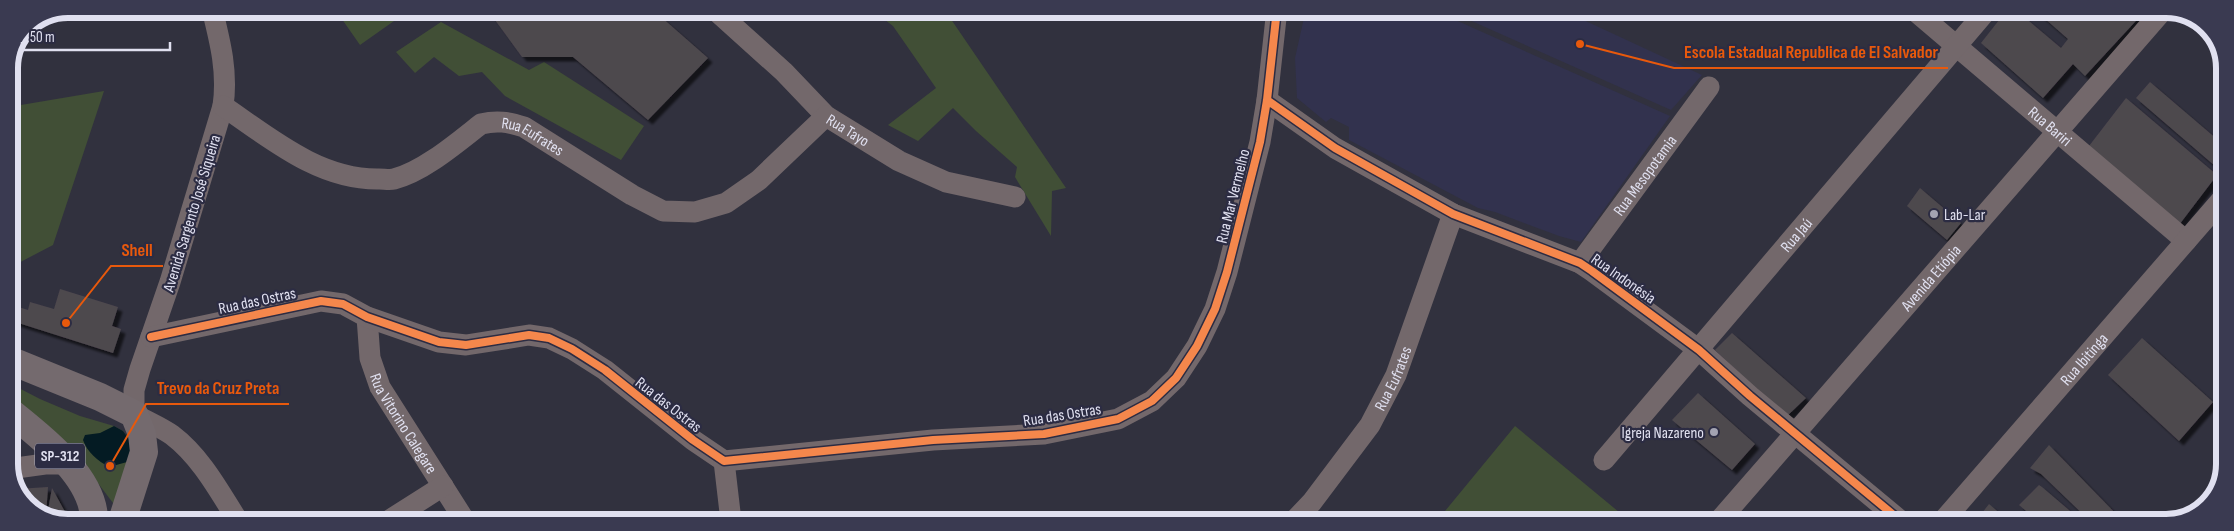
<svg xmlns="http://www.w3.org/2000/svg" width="2234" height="531" font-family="'Sofia Sans Condensed',sans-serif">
<defs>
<filter id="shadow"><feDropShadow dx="4.5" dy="4.5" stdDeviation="1" flood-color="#0009"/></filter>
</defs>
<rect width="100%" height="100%" fill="#31313e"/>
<path fill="#32324e" d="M 1306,9 L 1433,10 L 1670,116 L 1581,242 L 1559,236 L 1495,212 L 1478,208 L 1349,140 L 1349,127 L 1331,118 L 1326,122 L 1297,98 L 1295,58 Z
M 1447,10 L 1562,10 L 1702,75 L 1671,110 Z"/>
<path fill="#414f36" d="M 342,9 L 411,9 L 360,45 L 337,12 Z
M 871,9 L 944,9 L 1066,188 L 1052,191 L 1051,236 L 1015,177 L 1017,167 L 976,131 L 953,108 L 918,141 L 888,125 L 936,88 L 893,26 Z
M 441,22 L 529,70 L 544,62 L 644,126 L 621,160 L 505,96 L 482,72 L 459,76 L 434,57 L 415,73 L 396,52 Z
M 104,91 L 53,245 L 9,268 L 9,107 Z
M 9,383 L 40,399 L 80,416 L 114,426 L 123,431 L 134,446 L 123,504 L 113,503 L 91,474 L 9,399 Z
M 1515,426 L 1631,522 L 1436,522 Z"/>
<path fill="#041b23" d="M 114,426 L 123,431 L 134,446 L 127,462 L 109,467 C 98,461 87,452 83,440 L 85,435 L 100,433 Z"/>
<path fill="#4e484e" filter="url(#shadow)" d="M 487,9 L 652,9 L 708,58 L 648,120 L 573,57 L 522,57 Z
M 2007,10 L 2016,10 L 2061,48 L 2068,39 L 2035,10 L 2146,10 L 2085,76 L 2073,64 L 2043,98 L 1981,43 Z
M 2150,82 L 2225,146 L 2225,168 L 2222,172 L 2136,98 Z
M 2126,98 L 2217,175 L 2179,225 L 2089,146 Z
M 1920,188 L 1961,223 L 1947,240 L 1907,206 Z
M 60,289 L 118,307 L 112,326 L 121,329 L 113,353 L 9,320 L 9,304 L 28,310 L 30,302 L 54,309 Z
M 1732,333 L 1806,398 L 1786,417 L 1715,350 Z
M 2142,338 L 2213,402 L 2179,441 L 2108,375 Z
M 1698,393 L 1755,444 L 1732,470 L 1672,420 Z
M 2049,445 L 2121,519 L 2118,522 L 2091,522 L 2041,474 L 2030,468 Z
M 2039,485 L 2042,487 L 2083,522 L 2039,522 L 2019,505 Z
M 48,487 L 46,515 L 23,503 L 17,489 Z
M 52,488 L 70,521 L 55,521 L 47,516 Z
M 1989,504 L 2010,522 L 1975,522 Z"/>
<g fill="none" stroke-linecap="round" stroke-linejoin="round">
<g stroke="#73686b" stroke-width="21">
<path d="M 212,9 C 220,41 228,72 223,106 L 170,282 L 140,369 L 134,390 L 134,414 C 146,421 161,427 172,435 C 201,457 219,491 238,521"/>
<path id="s1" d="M 714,9 L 784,72 L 826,116 L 899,161 L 946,182 L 1015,197"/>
<path id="s2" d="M 1914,10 L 2186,241"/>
<path d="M 1267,100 L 1335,148 L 1453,214 L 1580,263 L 1592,271 L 1699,350 L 1750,396 L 1902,522"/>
<path id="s3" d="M 223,106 C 270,138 319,180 379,179 C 384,179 390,180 394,179 C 423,172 458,142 481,124 C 497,120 508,122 524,127 L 632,195 L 663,211 L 695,212 L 726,203 L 759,180 L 826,116"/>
<path id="s4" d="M 1580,263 L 1709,87"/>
<path id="s5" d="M 367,317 L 370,358 L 380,387 L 465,521"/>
<path d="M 151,337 L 321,301 L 343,304 L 367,317 L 439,342 L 466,345 L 529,335 L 549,338 L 572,349 L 605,370 L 693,440 L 724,461 L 933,440 L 1044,434 L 1118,419 L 1152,401 L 1176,378 L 1197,346 L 1215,309 L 1227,272 L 1260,142 L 1267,100 L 1277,9"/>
<path id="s6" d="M 1604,460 L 1987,10"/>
<path d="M 724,461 L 731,521"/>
<path d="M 9,469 L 45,464 L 67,464"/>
<path d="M 388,521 L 443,486"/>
<path id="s7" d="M 1293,522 L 1312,502 L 1370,425 L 1396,375 L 1453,214"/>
<path id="s8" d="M 1718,522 L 2163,10"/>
<path id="s9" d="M 1942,522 L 2225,196"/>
</g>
<path stroke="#746a6e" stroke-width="28" d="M 9,360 L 100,397 L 134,414 L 142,434 L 144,452 L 122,521
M 9,411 C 40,436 95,477 94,521"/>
<defs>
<path id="cycleway" d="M 1267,100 L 1335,148 L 1453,214 L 1580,263 L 1592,271 L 1699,350 L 1750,396 L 1902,522
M 151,337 L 321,301 L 343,304 L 367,317 L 439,342 L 466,345 L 529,335 L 549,338 L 572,349 L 605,370 L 693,440 L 724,461 L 933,440 L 1044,434 L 1118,419 L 1152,401 L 1176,378 L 1197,346 L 1215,309 L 1227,272 L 1260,142 L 1267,100 L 1277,9"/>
</defs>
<use href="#cycleway" stroke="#2c2c43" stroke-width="11"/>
<use href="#cycleway" stroke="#f5874c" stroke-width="8"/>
</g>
<g fill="#a3a3b2" stroke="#2c2c43" stroke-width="2">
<circle cx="1934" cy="214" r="5"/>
<circle cx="1714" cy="432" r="5"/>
</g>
<g text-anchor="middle" stroke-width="4.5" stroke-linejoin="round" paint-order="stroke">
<rect fill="#2c2c43" stroke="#aaaabc" stroke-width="1" x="35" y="443.5" width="50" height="25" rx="4"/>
<g font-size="15" font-weight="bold" fill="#e0e0f0">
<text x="60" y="461">SP-312</text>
</g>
<g font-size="16" fill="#e0e0f0" stroke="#2c2c43">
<text dy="6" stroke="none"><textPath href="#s2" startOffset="179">Rua Bariri</textPath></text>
<text dy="6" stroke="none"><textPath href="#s1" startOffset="181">Rua Tayo</textPath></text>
<text dy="6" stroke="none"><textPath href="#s3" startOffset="349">Rua Eufrates</textPath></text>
<text dy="6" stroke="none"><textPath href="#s4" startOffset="109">Rua Mesopotamia</textPath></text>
<text transform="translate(1232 196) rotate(-76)" y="6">Rua Mar Vermelho</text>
<text transform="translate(191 213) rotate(-73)" y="6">Avenida Sargento José Siqueira</text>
<text dy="6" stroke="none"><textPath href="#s6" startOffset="296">Rua Jaú</textPath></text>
<text dy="6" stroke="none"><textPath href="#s8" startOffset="324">Avenida Etiópia</textPath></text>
<text transform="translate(1624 278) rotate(35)" y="6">Rua Indonésia</text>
<text transform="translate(257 300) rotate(-12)" y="6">Rua das Ostras</text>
<text dy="6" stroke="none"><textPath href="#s9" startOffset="216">Rua Ibitinga</textPath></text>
<text dy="6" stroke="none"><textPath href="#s7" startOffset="176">Rua Eufrates</textPath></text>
<text transform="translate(669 404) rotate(38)" y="6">Rua das Ostras</text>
<text transform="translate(1062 414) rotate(-9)" y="6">Rua das Ostras</text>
<text dy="6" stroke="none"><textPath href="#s5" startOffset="115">Rua Vitorino Calegare</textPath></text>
</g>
<g font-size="16" fill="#e0e0f0" stroke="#2c2c43" text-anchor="start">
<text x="1944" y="220">Lab-Lar</text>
<text x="1704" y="438" text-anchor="end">Igreja Nazareno</text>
</g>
</g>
<path d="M0 0H2234V531H0ZM68 18H2166A50 50 0 0 1 2216 68V464A50 50 0 0 1 2166 514H68A50 50 0 0 1 18 464V68A50 50 0 0 1 68 18Z" fill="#3a3a51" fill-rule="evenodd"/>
<path fill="none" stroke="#e0e0f0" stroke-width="6" d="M68 18H2166A50 50 0 0 1 2216 68V464A50 50 0 0 1 2166 514H68A50 50 0 0 1 18 464V68A50 50 0 0 1 68 18Z"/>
<path fill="none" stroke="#e8590c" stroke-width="2" d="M1580 44L1674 68H1948M66 323L111 266H163M110 466L146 404H289"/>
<g fill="#e8590c" stroke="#2c2c43" stroke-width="2">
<circle cx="1580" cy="44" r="5"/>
<circle cx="66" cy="323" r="5"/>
<circle cx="110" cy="466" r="5"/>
</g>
<g font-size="18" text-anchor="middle" font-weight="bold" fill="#e8590c" stroke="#2c2c43" stroke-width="4.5" stroke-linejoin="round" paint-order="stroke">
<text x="1811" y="58">Escola Estadual Republica de El Salvador</text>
<text x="137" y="256">Shell</text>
<text x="218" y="394">Trevo da Cruz Preta</text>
</g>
<path d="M22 42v8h148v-8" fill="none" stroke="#e0e0f0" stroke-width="2.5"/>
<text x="30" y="42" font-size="15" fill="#e0e0f0" stroke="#2c2c43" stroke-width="4" paint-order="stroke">50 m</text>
</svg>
